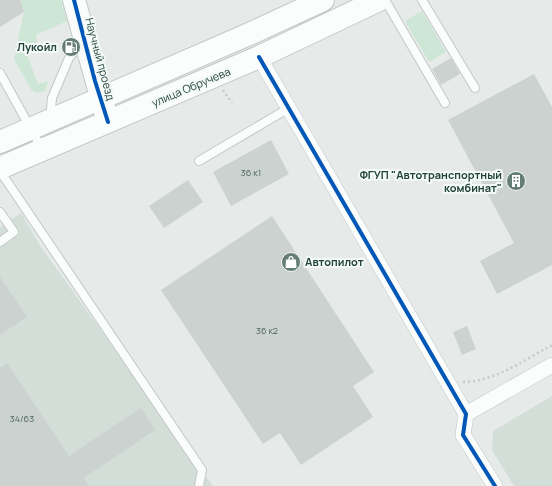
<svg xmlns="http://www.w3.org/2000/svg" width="552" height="486" font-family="Manrope,sans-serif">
<rect width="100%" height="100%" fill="#e6ebe9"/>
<path fill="#d3ded9" d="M 21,213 L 41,247 L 213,486 L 0,486 L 0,227 Z
M 552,396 L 552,486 L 514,486 L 492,450 L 493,431 Z"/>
<path fill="#cee6d5" d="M 20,0 L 61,0 L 67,21 L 36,35 L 38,48 L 27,55 L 38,84 L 48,81 L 45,91 L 37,93 L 32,91 L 14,59 L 24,12 Z
M 422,11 L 446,52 L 429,62 L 405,21 Z"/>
<path fill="#ccd2d0" d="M 0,0 L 20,0 L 24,12 L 0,27 Z
M 451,58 L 460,74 L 441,85 L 432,69 Z
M 534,74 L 552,107 L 552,265 L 497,294 L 480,261 L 514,243 L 448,120 Z
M 271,140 L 289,174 L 231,206 L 213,172 Z
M 188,180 L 203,202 L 164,228 L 149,206 Z
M 272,216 L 374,372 L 353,386 L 373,417 L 301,465 L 280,433 L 263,444 L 161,290 Z
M 0,277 L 27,317 L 0,335 Z
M 467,326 L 476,349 L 462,355 L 453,332 Z
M 7,363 L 69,456 L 141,408 L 155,430 L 84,478 L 89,486 L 0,486 L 0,368 Z"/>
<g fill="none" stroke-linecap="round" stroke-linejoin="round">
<defs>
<path id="lane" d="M 385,0 L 445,103
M 422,0 L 475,88
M 0,73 L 42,149
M 50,119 L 52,98 L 55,91 L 69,58 L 83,41
M 199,161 L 289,108
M 0,171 L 202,470 L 199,486
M 0,212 L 14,232 L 0,242"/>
<path id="street" d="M 259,57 L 466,414 L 463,435 L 495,486
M 466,414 L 552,365"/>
<path id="secondary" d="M 74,0 L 105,111
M 0,142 L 247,35 L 323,0
M 0,168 L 259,57 L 379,0"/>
</defs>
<use href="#lane" stroke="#c3c8c6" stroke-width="10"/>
<use href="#street" stroke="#c3c8c6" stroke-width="16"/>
<use href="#secondary" stroke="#c1c9c6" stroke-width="24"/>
<path stroke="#c2cbc9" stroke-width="2.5" stroke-dasharray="2 3" stroke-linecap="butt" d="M 223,90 L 232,103
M 463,382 C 494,382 526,359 552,345"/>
<use href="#lane" stroke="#fbfcfc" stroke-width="8"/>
<use href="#street" stroke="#fbfcfc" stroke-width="15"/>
<use href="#secondary" stroke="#fbfcfc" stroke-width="22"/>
<defs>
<path id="cycleway" d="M 74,0 L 95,81 L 108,122
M 259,57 L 466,414 L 463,435 L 495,486"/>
</defs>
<use href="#cycleway" stroke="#f4faf7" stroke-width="6"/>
<use href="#cycleway" stroke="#0057b8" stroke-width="4"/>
</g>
<defs>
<symbol id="fuel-disc" viewBox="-11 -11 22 22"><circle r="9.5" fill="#667d77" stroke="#f4faf7"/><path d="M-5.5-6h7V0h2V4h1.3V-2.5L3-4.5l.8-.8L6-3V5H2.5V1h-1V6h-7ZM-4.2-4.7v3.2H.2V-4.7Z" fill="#fff"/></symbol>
<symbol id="building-disc" viewBox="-11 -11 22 22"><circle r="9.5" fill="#667d77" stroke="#f4faf7"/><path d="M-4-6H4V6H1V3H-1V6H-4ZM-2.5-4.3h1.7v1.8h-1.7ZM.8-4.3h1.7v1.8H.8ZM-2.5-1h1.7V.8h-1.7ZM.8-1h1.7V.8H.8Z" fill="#fff"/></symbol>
<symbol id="shop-disc" viewBox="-11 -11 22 22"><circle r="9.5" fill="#667d77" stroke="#f4faf7"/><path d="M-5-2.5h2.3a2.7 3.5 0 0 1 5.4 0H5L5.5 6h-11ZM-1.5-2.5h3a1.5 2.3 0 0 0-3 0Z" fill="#fff"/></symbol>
</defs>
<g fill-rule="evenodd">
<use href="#fuel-disc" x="60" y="36" width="22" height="22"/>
<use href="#building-disc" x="505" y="170" width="22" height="22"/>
<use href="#shop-disc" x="280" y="251" width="22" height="22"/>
</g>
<g text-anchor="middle" stroke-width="4" stroke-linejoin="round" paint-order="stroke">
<g font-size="9" fill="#4d6760">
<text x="251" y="176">36 к1</text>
<text x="267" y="334">36 к2</text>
<text x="22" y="422">34/63</text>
</g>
<g font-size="11" font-weight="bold" fill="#214239" stroke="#f4faf7" text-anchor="end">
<text x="57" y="51">Лукойл</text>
<text x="502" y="179">ФГУП "Автотранспортный<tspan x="502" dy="13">комбинат"</tspan></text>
<text x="305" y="266" text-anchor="start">Автопилот</text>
</g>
<g font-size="11" fill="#214239" stroke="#f4faf7">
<text transform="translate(100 59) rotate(75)" y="4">Научный проезд</text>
<text transform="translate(191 87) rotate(-23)" y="4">улица Обручева</text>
</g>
</g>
</svg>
